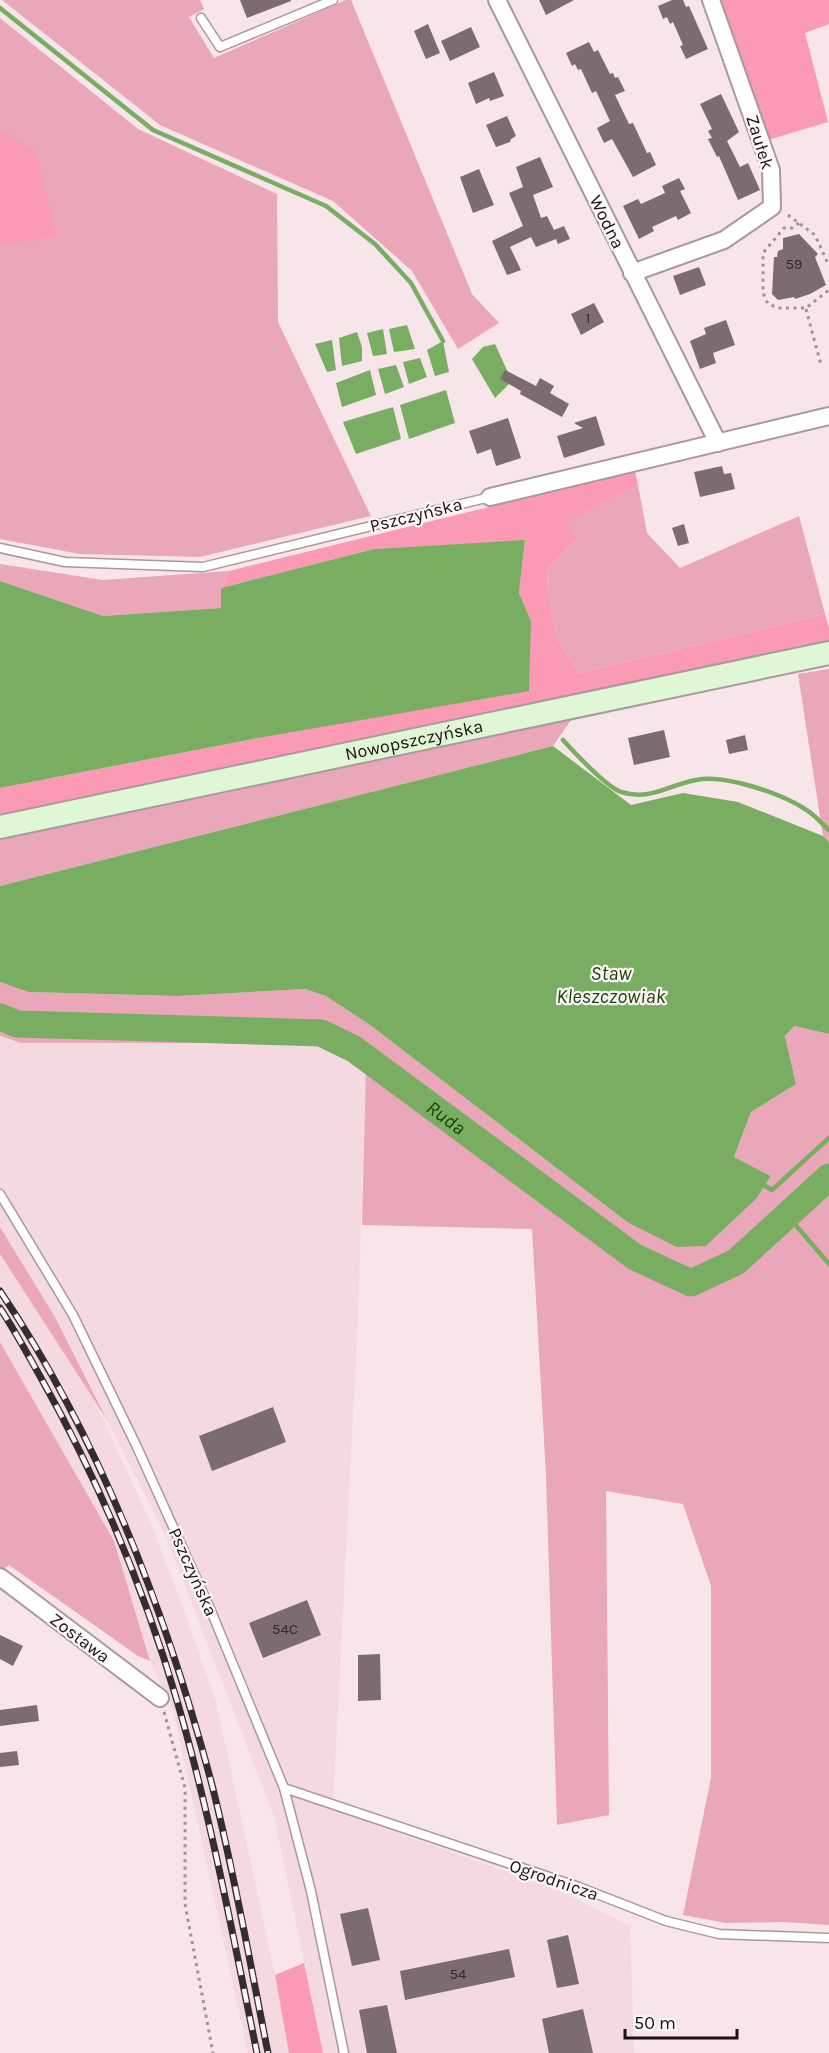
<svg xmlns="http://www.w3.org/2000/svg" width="829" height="2053" font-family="Karla,sans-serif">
<rect width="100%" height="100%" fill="#f7e5e9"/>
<path fill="#f4d9e0" d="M 0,1036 L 21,1043 L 322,1043 L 366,1067 L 358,1317 L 333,1805 L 326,1807 L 555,1889 L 630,1926 L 634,2053 L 323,2053 L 274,1816 L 167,1539 L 55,1317 L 0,1227 Z
M 0,1254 L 97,1405 L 151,1524 L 183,1607 L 216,1702 L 275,1975 L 289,2053 L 248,2053 L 173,1710 L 150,1661 L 114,1541 L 0,1342 Z"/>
<path fill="#eaa7b9" d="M 2,0 L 200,0 L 204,9 L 189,17 L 214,58 L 346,0 L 351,0 L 472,294 L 499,323 L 458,349 L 412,271 L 333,201 L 160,125 Z
M 0,18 L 138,129 L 277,194 L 278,322 L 371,516 L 200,557 L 80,554 L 0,539 Z
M 638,485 L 647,533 L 680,568 L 799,516 L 825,614 L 579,673 L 557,638 L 548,594 L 547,570 L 578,539 L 565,522 Z
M 0,564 L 103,580 L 229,571 L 221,588 L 222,608 L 103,616 L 0,581 Z
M 829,669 L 829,842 L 823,836 L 798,674 Z
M 571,720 L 553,746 L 0,886 L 0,840 Z
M 0,982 L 28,992 L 178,996 L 305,989 L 326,996 L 370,1025 L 627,1222 L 706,1246 L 756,1199 L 771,1176 L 734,1157 L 751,1112 L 796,1084 L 785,1036 L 794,1026 L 829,1034 L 829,1925 L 784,1922 L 726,1923 L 683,1915 L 711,1778 L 711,1586 L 683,1504 L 606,1491 L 609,1815 L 557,1825 L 546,1475 L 532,1229 L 362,1225 L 366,1067 L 322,1043 L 21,1043 L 0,1036 Z
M 0,1227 L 55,1317 L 107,1420 L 0,1254 Z
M 0,1342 L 114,1541 L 150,1661 L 138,1656 L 9,1565 L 2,1570 L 0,1569 Z"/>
<path fill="#fa9ab5" d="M 718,0 L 829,0 L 829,24 L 805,33 L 828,122 L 768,140 Z
M 0,131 L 36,151 L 56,236 L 16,243 L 0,243 Z
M 635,471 L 638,485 L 566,522 L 578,539 L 547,570 L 548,594 L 557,638 L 579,673 L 825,614 L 829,628 L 829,645 L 574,695 L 314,753 L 0,815 L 0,788 L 258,738 L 531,621 L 519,593 L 525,541 L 374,549 L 221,588 L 229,571 Z
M 304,1963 L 323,2053 L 289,2053 L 275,1975 Z"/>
<path fill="#79ad61" d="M 407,325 L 415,349 L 394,352 L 389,329 Z
M 383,329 L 387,354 L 373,356 L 367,333 Z
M 357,332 L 362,347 L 362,361 L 342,366 L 339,338 Z
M 332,340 L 336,370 L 327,372 L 315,344 Z
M 443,341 L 449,372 L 435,376 L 427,350 Z
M 495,344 L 512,381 L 495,398 L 472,359 L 483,347 Z
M 420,358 L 427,377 L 409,384 L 403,362 Z
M 396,365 L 404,387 L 385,394 L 378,369 Z
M 370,370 L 376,395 L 342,407 L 336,383 Z
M 446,390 L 455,423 L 409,439 L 400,405 Z
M 393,407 L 401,439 L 356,454 L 343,422 Z
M 525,540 L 519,593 L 531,621 L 529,691 L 258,738 L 0,788 L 0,581 L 103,616 L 221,608 L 221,588 L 374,549 Z
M 553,746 L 631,805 L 683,793 L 738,802 L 823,836 L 829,842 L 829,1034 L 794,1026 L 785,1036 L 796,1084 L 751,1112 L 734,1157 L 771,1176 L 756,1199 L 706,1246 L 677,1247 L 627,1222 L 370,1025 L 326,996 L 305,989 L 178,996 L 28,992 L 0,982 L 0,886 Z"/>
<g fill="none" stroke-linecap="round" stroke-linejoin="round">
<path stroke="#79ad61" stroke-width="4.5" d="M 0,8 L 153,130 L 326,206 L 375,244 L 411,283 L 443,341
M 563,740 C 574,752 607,787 621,792 C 651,801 668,785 696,780 C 724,774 780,793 805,809 C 814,814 821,823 829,830
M 765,1186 L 772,1190 L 829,1138
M 787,1215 L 829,1264"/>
<path stroke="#79ad61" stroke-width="27" id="s1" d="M 0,1017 L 17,1024 L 321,1033 L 354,1049 L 635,1257 L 691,1283 L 736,1262 L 829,1177"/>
</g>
<path fill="#7b6c6f" d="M 240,0 L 291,0 L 291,1 L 247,18 Z
M 539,0 L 574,0 L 546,15 Z
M 672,0 L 683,0 L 686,7 L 689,6 L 708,49 L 686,59 L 680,46 L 683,45 L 673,22 L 670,24 L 667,17 L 663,19 L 658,6 Z
M 428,24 L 440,53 L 426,59 L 414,31 Z
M 471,27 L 480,47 L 450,61 L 441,41 Z
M 589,42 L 594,52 L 598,50 L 610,74 L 613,73 L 615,78 L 618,77 L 625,91 L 615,95 L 629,124 L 633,123 L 647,153 L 650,152 L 656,165 L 633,177 L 612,139 L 604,143 L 597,128 L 610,121 L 596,91 L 592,93 L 581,69 L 578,70 L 575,64 L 572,66 L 566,53 Z
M 494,72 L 504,96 L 490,101 L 489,98 L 476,104 L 468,83 Z
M 721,94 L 739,132 L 727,141 L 740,167 L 748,163 L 760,190 L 738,200 L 719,156 L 717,157 L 708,139 L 712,138 L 708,131 L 712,129 L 700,104 Z
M 507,116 L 516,136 L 511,139 L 510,142 L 496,147 L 486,125 Z
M 540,157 L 553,187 L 533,195 L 541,218 L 547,216 L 554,230 L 564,226 L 570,239 L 558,244 L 556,239 L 536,247 L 531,237 L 510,247 L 521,270 L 507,275 L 492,241 L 523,226 L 509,193 L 523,187 L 516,167 Z
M 479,169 L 494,205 L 473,213 L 460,177 Z
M 679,178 L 685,189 L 680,191 L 691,213 L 678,220 L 676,216 L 652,227 L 654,231 L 639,239 L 623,206 L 638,199 L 641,204 L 665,193 L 662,186 Z
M 799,234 L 818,254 L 815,257 L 826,285 L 810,294 L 795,299 L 794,297 L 778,300 L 772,294 L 774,257 L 777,257 L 778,251 L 783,249 L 783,238 Z
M 699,267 L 706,285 L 680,295 L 673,276 Z
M 594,303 L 604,322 L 581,335 L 571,314 Z
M 726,320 L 735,345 L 713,353 L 716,363 L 700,369 L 690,341 L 706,334 L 704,328 Z
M 505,370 L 536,386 L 540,378 L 554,386 L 550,393 L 569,404 L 562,417 L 520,394 L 521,391 L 500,379 Z
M 596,416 L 605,445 L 564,458 L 557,436 L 583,428 L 574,423 Z
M 508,418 L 521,458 L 496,466 L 491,449 L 477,454 L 469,431 Z
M 722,466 L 724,474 L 731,473 L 735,489 L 700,497 L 694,472 Z
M 684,524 L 689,543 L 678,546 L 672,528 Z
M 664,730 L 670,757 L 634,765 L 628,738 Z
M 745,735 L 748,750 L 729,754 L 726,740 Z
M 273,1407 L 286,1442 L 212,1471 L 199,1436 Z
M 307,1600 L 321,1635 L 263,1658 L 249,1623 Z
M 0,1635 L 23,1646 L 13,1666 L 0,1659 Z
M 380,1654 L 381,1700 L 358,1701 L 358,1655 Z
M 37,1705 L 39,1721 L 0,1726 L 0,1710 Z
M 17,1751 L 19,1765 L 0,1767 L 0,1753 Z
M 368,1908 L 380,1960 L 352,1966 L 340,1914 Z
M 568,1935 L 579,1984 L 557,1988 L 547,1940 Z
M 509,1949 L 515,1977 L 405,2000 L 400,1971 Z
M 387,2005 L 397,2053 L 367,2053 L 359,2010 Z
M 583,2009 L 593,2053 L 549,2053 L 542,2019 Z"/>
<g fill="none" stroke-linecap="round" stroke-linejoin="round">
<defs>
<path id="service" d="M 201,18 L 220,47 L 333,0
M 0,548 L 65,562 L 203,567 L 490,497
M 0,1194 L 73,1315 L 137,1447 L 211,1611 L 284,1788 L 311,1891 L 344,2053
M 284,1788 L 579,1887 L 666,1921 L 719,1934 L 829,1938"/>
<path id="minor" d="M 497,0 L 718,443
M 632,273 L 724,240 L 772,207 L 771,170 L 711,0
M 490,497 L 829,416
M 0,1577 L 160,1698"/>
<g id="secondary">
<path id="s2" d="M 0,827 L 829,653"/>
</g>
</defs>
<use href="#service" stroke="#a9989c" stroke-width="11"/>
<use href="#minor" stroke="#a9989c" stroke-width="20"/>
<use href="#secondary" stroke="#a9989c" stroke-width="26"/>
<path stroke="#9f9294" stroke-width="3" stroke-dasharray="3 4.5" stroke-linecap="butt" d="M 788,215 L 815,235 L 829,266
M 799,223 L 792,228 L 784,228 L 763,253 L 763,293 L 768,304 L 779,308 L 806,308 L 829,290
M 806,309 L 821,365
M 164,1712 L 185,1788 L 185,1904 L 213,2053"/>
<use href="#service" stroke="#fff" stroke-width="8"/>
<use href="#minor" stroke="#fff" stroke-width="16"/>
<use href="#secondary" stroke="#e0f7d5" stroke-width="22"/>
<defs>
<path id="rail" d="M 0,1291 C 100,1439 165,1609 211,1781 C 234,1871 250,1963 268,2053
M 0,1308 C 15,1331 28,1355 41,1378 C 99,1481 145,1591 178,1704 C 211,1818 233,1936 257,2053"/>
</defs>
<use href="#rail" stroke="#342c2e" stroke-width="7"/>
<use href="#rail" stroke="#fdf6f7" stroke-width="4.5" stroke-dasharray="14" stroke-linecap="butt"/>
</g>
<g text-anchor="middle" stroke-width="4.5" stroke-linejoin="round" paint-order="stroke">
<g font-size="15" fill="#32292b">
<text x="794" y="269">59</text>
<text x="588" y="323">1</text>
<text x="285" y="1634">54C</text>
<text x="458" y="1979">54</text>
</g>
<g font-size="18" fill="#191314" stroke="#fdf6f7">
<text transform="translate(760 142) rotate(73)" y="6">Zaułek</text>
<text transform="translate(607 222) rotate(64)" y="6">Wodna</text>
<text transform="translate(416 515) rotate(-14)" y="6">Pszczyńska</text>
<text dy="6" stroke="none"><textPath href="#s2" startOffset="423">Nowopszczyńska</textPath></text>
<text transform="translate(193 1572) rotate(66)" y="6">Pszczyńska</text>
<text transform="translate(80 1638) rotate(37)" y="6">Zostawa</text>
<text transform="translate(554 1880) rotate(19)" y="6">Ogrodnicza</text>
</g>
<g font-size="20" font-style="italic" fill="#1c3e08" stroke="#fdf6f7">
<text x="611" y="980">Staw<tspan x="611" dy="23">Kleszczowiak</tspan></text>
<text dy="7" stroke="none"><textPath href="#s1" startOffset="474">Ruda</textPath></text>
</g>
</g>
<path d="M625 2029v9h112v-9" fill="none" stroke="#191314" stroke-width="3"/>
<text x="634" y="2029" font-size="18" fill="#191314" stroke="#fdf6f7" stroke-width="4.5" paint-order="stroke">50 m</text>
</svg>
